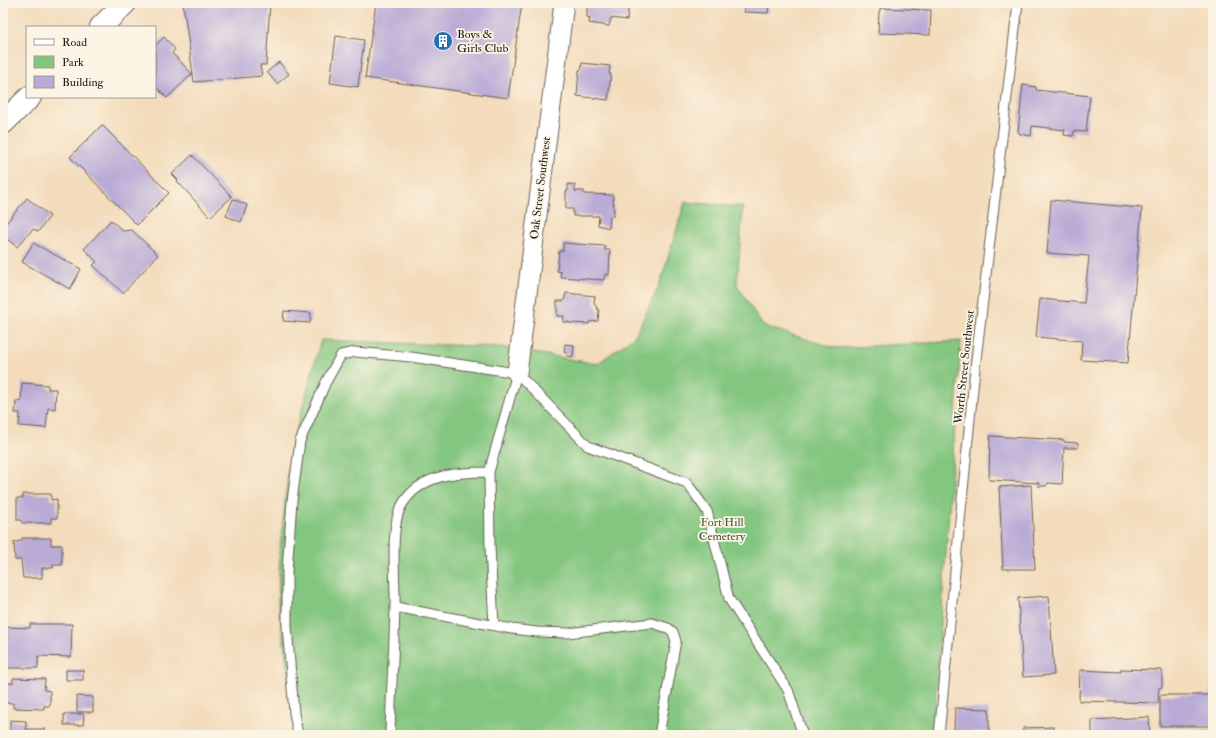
<svg xmlns="http://www.w3.org/2000/svg" width="1216" height="738" font-family="'IM FELL Double Pica',serif">
<rect width="100%" height="100%" fill="#fcf5e5"/>
<filter id="ink" filterUnits="userSpaceOnUse"><feTurbulence type="fractalNoise" baseFrequency=".025" numOctaves="2"/><feDisplacementMap in="SourceGraphic" scale="8" xChannelSelector="R" yChannelSelector="G"/><feConvolveMatrix kernelMatrix="1 2 1 2 8 2 1 2 1" color-interpolation-filters="sRGB"/></filter>
<filter id="wash" filterUnits="userSpaceOnUse"><feTurbulence type="fractalNoise" baseFrequency=".012" numOctaves="4" result="noise"/><feDisplacementMap in="SourceGraphic" scale="16" xChannelSelector="R" yChannelSelector="G"/><feGaussianBlur stdDeviation="0.9" result="paint"/><feColorMatrix in="noise" values="0 0 0 0 0 0 0 0 0 0 0 0 0 0 0 0 0 1.4 0 .05"/><feComposite in="paint" operator="in"/></filter>
<g filter="url(#wash)">
<rect width="100%" height="100%" fill="#f3dbbb"/>
<path fill="#83c67f" stroke="#50714e" d="M 685,202 L 743,207 L 737,285 L 763,326 L 835,348 L 961,341 L 933,735 L 297,735 L 278,602 L 280,549 L 288,472 L 292,445 L 321,340 L 501,347 L 597,364 L 635,336 L 660,284 Z"/>
<g id="blocks">
<path fill="#b9aad6" d="M 183,3 L 270,3 L 266,65 L 260,65 L 262,76 L 194,82 Z
M 376,3 L 522,3 L 508,98 L 365,78 Z
M 587,3 L 629,3 L 627,20 L 611,18 L 609,26 L 589,23 L 590,18 L 587,17 Z
M 745,3 L 769,3 L 768,13 L 744,12 Z
M 880,8 L 931,10 L 930,35 L 878,33 L 879,11 L 880,11 Z
M 336,36 L 364,40 L 358,87 L 330,83 Z
M 164,37 L 175,49 L 172,53 L 192,74 L 167,98 L 155,86 L 155,46 Z
M 279,62 L 289,74 L 277,84 L 267,72 Z
M 582,63 L 610,66 L 609,74 L 611,74 L 608,100 L 577,96 L 579,70 L 581,70 Z
M 1023,85 L 1036,87 L 1036,90 L 1090,96 L 1086,132 L 1074,131 L 1073,136 L 1064,135 L 1065,130 L 1032,126 L 1031,136 L 1020,134 L 1018,131 Z
M 102,125 L 169,193 L 137,225 L 70,157 Z
M 192,155 L 232,197 L 210,217 L 177,181 L 178,180 L 172,174 Z
M 568,184 L 575,185 L 575,191 L 584,191 L 584,194 L 613,195 L 614,216 L 610,216 L 609,228 L 598,225 L 599,216 L 573,216 L 573,209 L 566,209 L 566,191 L 568,191 Z
M 27,198 L 50,216 L 38,232 L 34,229 L 31,231 L 17,247 L 3,236 L 3,227 Z
M 233,199 L 247,205 L 241,222 L 226,216 Z
M 1051,200 L 1142,208 L 1128,363 L 1081,360 L 1082,341 L 1036,337 L 1040,299 L 1084,303 L 1089,256 L 1047,253 Z
M 111,220 L 123,231 L 132,230 L 158,255 L 123,293 L 93,265 L 97,262 L 84,249 Z
M 33,243 L 81,269 L 70,289 L 22,262 Z
M 563,243 L 605,246 L 605,250 L 610,250 L 609,275 L 605,274 L 604,280 L 560,277 L 561,272 L 557,271 L 559,251 L 563,251 Z
M 566,293 L 595,296 L 594,303 L 599,311 L 598,321 L 589,322 L 589,324 L 569,323 L 569,322 L 563,322 L 564,316 L 557,316 L 557,301 L 564,301 Z
M 284,311 L 311,313 L 310,323 L 283,321 Z
M 3,330 L 6,339 L 3,340 Z
M 565,344 L 574,345 L 573,357 L 567,356 L 567,353 L 564,352 Z
M 22,383 L 48,385 L 48,389 L 56,389 L 55,409 L 48,408 L 46,428 L 19,426 L 20,413 L 15,413 L 16,401 L 21,402 Z
M 990,436 L 1064,440 L 1064,442 L 1078,443 L 1078,448 L 1064,448 L 1062,484 L 1048,483 L 1046,486 L 1038,486 L 1039,483 L 989,480 Z
M 1031,485 L 1035,569 L 1003,569 L 999,487 Z
M 23,494 L 51,494 L 51,500 L 57,499 L 57,518 L 51,518 L 51,523 L 22,523 L 21,520 L 17,520 L 17,498 L 23,498 Z
M 22,538 L 51,538 L 51,545 L 62,545 L 62,565 L 53,565 L 53,568 L 42,568 L 42,578 L 23,578 L 21,560 L 15,560 L 14,542 L 22,541 Z
M 1049,596 L 1054,675 L 1023,677 L 1018,598 Z
M 30,624 L 72,624 L 71,657 L 38,656 L 38,668 L 6,668 L 7,627 L 30,628 Z
M 1120,669 L 1162,670 L 1162,687 L 1159,688 L 1158,703 L 1079,701 L 1080,670 L 1121,672 Z
M 66,670 L 83,670 L 83,680 L 66,680 Z
M 1211,675 L 1213,675 L 1213,726 L 1160,726 L 1160,695 L 1211,695 Z
M 13,678 L 45,679 L 44,690 L 50,691 L 50,706 L 44,706 L 44,709 L 13,708 L 13,703 L 5,703 L 6,683 L 13,683 Z
M 77,696 L 93,697 L 93,712 L 77,712 Z
M 955,708 L 989,709 L 989,732 L 954,732 Z
M 64,714 L 84,714 L 83,725 L 64,725 Z
M 1149,717 L 1150,735 L 1092,735 L 1092,720 Z
M 10,720 L 26,721 L 26,729 L 45,729 L 45,735 L 10,735 Z
M 1054,727 L 1054,735 L 1023,735 L 1023,728 Z
M 1213,730 L 1213,735 L 1183,735 L 1182,733 L 1190,732 L 1190,731 Z"/>
</g>
</g>
<g filter="url(#ink)">
<use href="#blocks" fill-opacity="0" stroke="#675f54" stroke-width="1"/>
<g fill="none" stroke-linecap="round" stroke-linejoin="round">
<defs>
<path id="service" d="M 395,607 L 512,629 L 537,632 L 568,633 L 652,623 L 668,628 L 673,632 L 676,641 L 659,735
M 494,626 L 490,547 L 489,472 L 517,373
M 298,735 L 294,713 L 287,626 L 287,571 L 292,501 L 300,441 L 326,382 L 341,355 L 355,352 L 411,357 L 517,373 L 588,446 L 687,483 L 707,511 L 729,599 L 788,690 L 803,735
M 390,735 C 391,692 394,650 395,607 C 396,581 389,526 402,505 C 420,474 457,472 489,472
M 939,735 L 975,368 L 1018,3"/>
<path id="minor" d="M 517,373 L 564,3"/>
<path id="secondary" d="M 101,27 L 125,3
M 3,123 L 30,97"/>
</defs>
<use href="#service" stroke="#675f54" stroke-width="11"/>
<use href="#minor" stroke="#675f54" stroke-width="21"/>
<use href="#secondary" stroke="#675f54" stroke-width="24"/>
<use href="#service" stroke="#fff" stroke-width="9"/>
<use href="#minor" stroke="#fff" stroke-width="19"/>
<use href="#secondary" stroke="#fff" stroke-width="22"/>
</g>
</g>
<defs>
<symbol id="building-disc" viewBox="-11 -11 22 22"><circle r="9.5" fill="#1f6fb2" stroke="#fcf5e5"/><path d="M-4-6H4V6H1V3H-1V6H-4ZM-2.5-4.3h1.7v1.8h-1.7ZM.8-4.3h1.7v1.8H.8ZM-2.5-1h1.7V.8h-1.7ZM.8-1h1.7V.8H.8Z" fill="#fff"/></symbol>
</defs>
<g fill-rule="evenodd">
<use href="#building-disc" x="432" y="30" width="22" height="22"/>
</g>
<g text-anchor="middle" stroke-width="3.5" stroke-linejoin="round" paint-order="stroke">
<g font-size="12" fill="#1c1c1c" stroke="#fcf5e5" text-anchor="start">
<text x="457" y="38">Boys &amp;<tspan x="457" dy="14">Girls Club</tspan></text>
</g>
<g font-size="12" fill="#1c1c1c" stroke="#fcf5e5">
<text transform="translate(540 188) rotate(-83)" y="4">Oak Street Southwest</text>
<text transform="translate(964 367) rotate(-84)" y="4">Worth Street Southwest</text>
</g>
<g font-size="12" fill="#40583f" stroke="#fcf5e5">
<text x="722" y="526">Fort Hill<tspan x="722" dy="14">Cemetery</tspan></text>
</g>
</g>
<rect width="1216" height="738" fill="none" stroke="#fcf5e5" stroke-width="16"/>
<rect x="26" y="26" width="130" height="72" fill="#fcf5e5" stroke="#a29e95"/>
<rect x="34" y="39" width="20" height="6" fill="#ffffff" stroke="#a29e95"/>
<text x="62" y="46" font-size="12" fill="#1c1c1c">Road</text>
<rect x="34" y="56" width="20" height="12" fill="#83c67f" stroke="#a29e95"/>
<text x="62" y="66" font-size="12" fill="#1c1c1c">Park</text>
<rect x="34" y="76" width="20" height="12" fill="#b9aad6" stroke="#a29e95"/>
<text x="62" y="86" font-size="12" fill="#1c1c1c">Building</text>
</svg>
